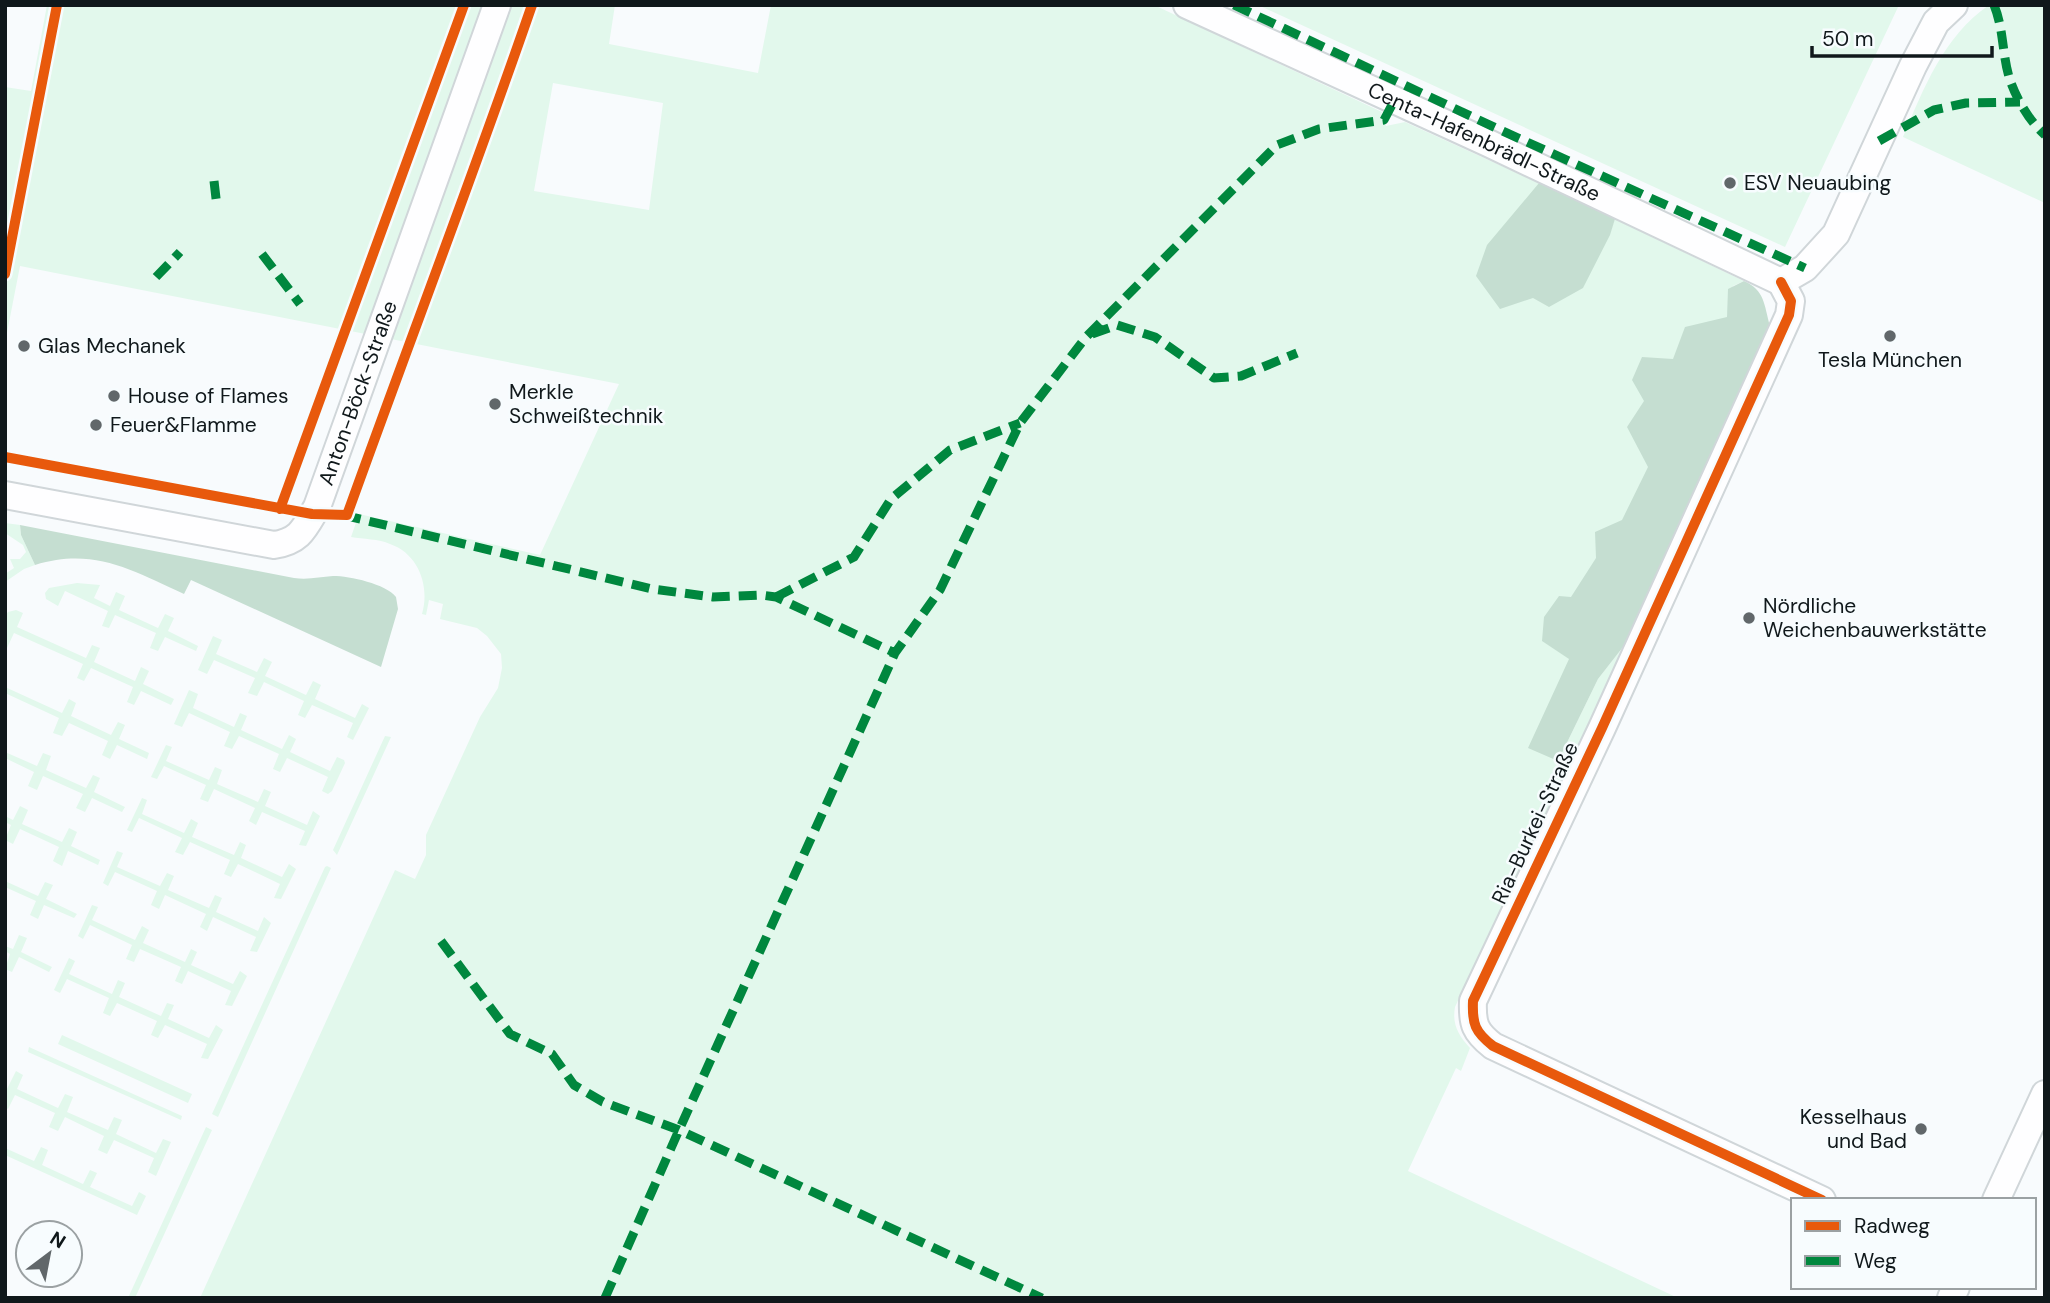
<svg xmlns="http://www.w3.org/2000/svg" width="2050" height="1303" font-family="'DM Sans',sans-serif">
<rect width="100%" height="100%" fill="#f8fbfd"/>
<path fill="#e2f8ec" fill-rule="evenodd" d="M 47,5 L 615,5 L 609,44 L 758,73 L 771,5 L 1154,5 L 1382,112 L 1381,114 L 1383,114 L 1386,126 L 1405,122 L 1539,183 L 1532,194 L 1611,230 L 1615,219 L 1744,281 L 1733,286 L 1727,317 L 1558,761 L 1598,679 L 1623,647 L 1540,829 L 1455,1007 C 1452,1024 1458,1035 1470,1048 L 1461,1071 L 1456,1068 L 1408,1171 L 1678,1298 L 200,1298 L 395,870 L 415,879 L 426,855 L 426,835 L 480,717 L 498,688 L 502,668 L 501,654 L 487,636 L 477,628 L 440,619 L 443,604 L 429,600 L 426,615 L 422,614 C 430,587 419,554 390,544 C 379,539 363,539 351,537 L 359,514 L 540,555 L 619,384 L 20,266 L 5,343 L 5,87 L 31,91 ZM 553,83 L 663,103 L 649,210 L 534,191 Z
M 1258,5 L 1899,5 L 1785,247 Z
M 1989,5 L 2045,5 L 2045,203 L 1903,137 C 1924,88 1943,37 1989,5 Z
M 5,523 L 20,525 L 21,535 L 35,565 L 24,569 L 5,582 L 5,574 L 14,568 L 10,559 L 20,559 L 26,552 L 23,545 L 5,533 Z
M 77,583 L 100,585 L 94,598 L 110,606 L 116,592 L 125,596 L 119,610 L 158,628 L 165,614 L 174,618 L 168,631 L 198,646 L 196,651 L 165,637 L 158,651 L 150,648 L 156,633 L 115,615 L 109,628 L 102,626 L 108,611 L 65,591 L 58,606 L 46,599 L 45,593 L 49,588 Z
M 16,610 L 23,613 L 17,627 L 86,658 L 92,645 L 100,648 L 94,662 L 135,681 L 141,667 L 149,671 L 143,684 L 174,699 L 171,705 L 141,691 L 134,705 L 127,702 L 133,687 L 91,668 L 84,681 L 77,678 L 83,664 L 14,633 L 7,648 L 5,647 L 5,616 L 8,612 Z
M 213,636 L 222,640 L 216,654 L 257,672 L 264,658 L 272,662 L 265,676 L 306,695 L 313,681 L 321,685 L 315,699 L 355,718 L 362,704 L 369,708 L 353,740 L 347,737 L 353,723 L 312,705 L 305,718 L 298,715 L 304,701 L 264,682 L 257,696 L 248,693 L 255,678 L 214,660 L 207,674 L 198,670 Z
M 5,687 L 62,713 L 69,699 L 76,703 L 71,716 L 111,735 L 118,722 L 125,725 L 119,739 L 149,753 L 147,759 L 117,745 L 110,759 L 102,755 L 108,741 L 69,723 L 62,736 L 53,733 L 59,718 L 5,693 Z
M 189,690 L 198,694 L 193,708 L 234,727 L 240,713 L 247,716 L 241,730 L 282,749 L 289,735 L 296,739 L 290,752 L 330,771 L 337,757 L 344,760 L 345,763 L 332,791 L 328,794 L 322,791 L 328,777 L 287,758 L 280,772 L 273,769 L 279,754 L 239,736 L 232,749 L 224,746 L 230,732 L 189,713 L 182,727 L 174,724 Z
M 385,736 L 391,737 L 337,855 L 333,850 Z
M 166,745 L 172,747 L 166,761 L 209,780 L 215,767 L 222,770 L 217,784 L 258,802 L 264,789 L 271,792 L 265,806 L 307,825 L 313,811 L 320,816 L 306,846 L 299,845 L 305,831 L 262,812 L 256,825 L 249,821 L 255,808 L 214,789 L 208,802 L 200,799 L 206,785 L 164,766 L 157,779 L 151,777 Z
M 5,752 L 37,766 L 43,753 L 51,756 L 46,770 L 86,788 L 93,775 L 100,778 L 94,792 L 125,807 L 122,812 L 92,798 L 85,812 L 76,808 L 83,794 L 43,776 L 37,790 L 28,786 L 34,772 L 5,758 Z
M 142,798 L 147,800 L 142,814 L 184,833 L 191,819 L 198,823 L 192,837 L 234,855 L 240,842 L 246,845 L 241,858 L 282,877 L 289,864 L 296,869 L 281,899 L 274,898 L 280,884 L 238,864 L 231,877 L 224,874 L 230,860 L 190,842 L 183,855 L 175,852 L 182,838 L 139,818 L 132,832 L 127,830 Z
M 20,806 L 28,810 L 22,824 L 62,842 L 69,828 L 77,832 L 71,846 L 100,860 L 98,865 L 68,851 L 62,866 L 53,861 L 59,847 L 20,829 L 13,844 L 5,840 L 11,825 L 5,822 L 5,816 L 13,820 Z
M 117,851 L 123,853 L 117,867 L 160,886 L 167,873 L 174,876 L 168,890 L 209,908 L 215,895 L 222,898 L 216,912 L 258,931 L 264,917 L 271,923 L 257,952 L 250,951 L 256,937 L 213,917 L 207,931 L 200,927 L 206,914 L 165,895 L 159,909 L 151,905 L 157,891 L 115,872 L 108,886 L 103,883 Z
M 327,866 L 331,868 L 218,1117 L 212,1114 L 325,867 Z
M 5,881 L 38,896 L 45,882 L 53,885 L 46,899 L 77,914 L 74,918 L 44,905 L 38,919 L 30,915 L 36,901 L 5,887 Z
M 92,905 L 98,907 L 92,920 L 135,940 L 142,926 L 149,930 L 143,943 L 185,962 L 191,949 L 197,952 L 191,965 L 233,984 L 240,971 L 247,976 L 232,1006 L 225,1005 L 231,991 L 188,971 L 182,984 L 175,981 L 181,967 L 140,949 L 134,962 L 126,959 L 132,945 L 90,925 L 83,939 L 78,936 Z
M 19,935 L 27,938 L 21,952 L 52,967 L 49,972 L 19,957 L 12,972 L 5,969 L 10,954 L 5,951 L 5,946 L 13,949 Z
M 69,958 L 75,961 L 69,974 L 112,994 L 118,980 L 125,983 L 119,997 L 161,1016 L 167,1003 L 174,1005 L 168,1019 L 209,1038 L 216,1025 L 223,1030 L 208,1059 L 201,1058 L 207,1044 L 165,1025 L 158,1038 L 151,1035 L 157,1021 L 117,1003 L 110,1016 L 103,1013 L 109,998 L 67,979 L 60,993 L 54,990 Z
M 62,1035 L 192,1094 L 188,1103 L 58,1044 Z
M 29,1047 L 182,1116 L 181,1120 L 28,1052 Z
M 16,1071 L 23,1075 L 17,1089 L 58,1108 L 65,1094 L 73,1097 L 67,1112 L 108,1130 L 114,1117 L 122,1120 L 116,1134 L 156,1153 L 163,1139 L 171,1142 L 156,1176 L 148,1172 L 154,1158 L 114,1140 L 107,1154 L 98,1150 L 104,1136 L 65,1117 L 58,1131 L 49,1127 L 55,1113 L 15,1095 L 8,1109 L 5,1107 L 5,1093 Z
M 206,1127 L 212,1130 L 135,1298 L 128,1298 Z
M 41,1147 L 48,1150 L 42,1165 L 83,1184 L 90,1170 L 97,1173 L 90,1187 L 132,1206 L 139,1192 L 146,1196 L 137,1215 L 5,1155 L 5,1148 L 34,1161 Z"/>
<path fill="#c5ded1" d="M 1539,183 L 1615,219 L 1610,235 L 1583,288 L 1549,307 L 1533,298 L 1500,309 L 1476,276 L 1487,245 Z
M 1744,281 C 1765,290 1764,305 1770,326 L 1623,647 L 1598,679 L 1558,761 L 1528,748 L 1569,659 L 1542,641 L 1544,617 L 1559,596 L 1571,597 L 1596,558 L 1595,532 L 1622,520 L 1648,467 L 1627,427 L 1644,401 L 1632,380 L 1642,357 L 1673,359 L 1685,327 L 1727,317 L 1728,289 Z
M 20,525 L 294,578 C 308,580 320,577 333,576 C 350,576 386,584 396,597 L 398,609 L 381,667 L 191,580 L 184,594 C 131,570 94,547 35,565 L 21,535 Z"/>
<g fill="none" stroke-linecap="round" stroke-linejoin="round">
<defs>
<g id="minor">
<path id="s1" d="M 1187,5 L 1488,143 L 1781,282"/>
<path d="M 1781,282 L 1791,301 L 1789,315 L 1602,728 L 1473,1001 C 1472,1024 1475,1032 1493,1046 L 1822,1200"/>
<path d="M 1781,282 L 1805,268 L 1836,234 L 1913,66 L 1936,22 L 1954,5"/>
<path id="s2" d="M 5,495 L 274,545 C 300,541 304,529 317,507 L 497,5"/>
<path d="M 1996,1200 L 2045,1094"/>
<path d="M 1951,1298 L 1956,1287"/>
</g>
</defs>
<use href="#minor" stroke="#d0d6d9" stroke-width="30"/>
<use href="#minor" stroke="#fefeff" stroke-width="26"/>
<path stroke="#00873e" stroke-width="9" stroke-dasharray="18 9" stroke-linecap="butt" d="M 1234,5 L 1496,128 L 1805,268
M 1994,5 C 2004,29 2002,56 2010,80 C 2017,100 2030,122 2045,135
M 1879,141 L 1934,110 L 1966,103 L 2020,102
M 214,181 L 217,207
M 262,254 L 300,304
M 156,277 L 180,252
M 1092,334 L 1117,325 L 1155,337 L 1214,378 L 1241,376 L 1297,353
M 343,515 L 652,589 L 713,597 L 761,595 L 776,597 L 895,653
M 776,597 L 854,557 L 891,499 L 950,450 L 1020,423
M 441,941 L 510,1034 L 552,1054 L 574,1085 L 603,1102 L 679,1130 L 1042,1298
M 605,1298 L 679,1130 L 895,653 L 940,590 L 1020,423 L 1086,337 L 1277,145 L 1319,129 L 1384,120 L 1394,101"/>
<defs>
<path id="cycleway" d="M 5,274 L 57,5
M 1781,282 L 1791,301 L 1789,315 L 1602,728 L 1473,1001 C 1472,1024 1475,1032 1493,1046 L 1822,1200
M 5,457 L 312,514 L 347,515 C 408,345 473,176 532,5
M 280,509 L 464,5"/>
</defs>
<use href="#cycleway" stroke="#f7fcfe" stroke-width="15"/>
<use href="#cycleway" stroke="#e8590c" stroke-width="10"/>
</g>
<g fill="#61676a" stroke="#f7fcfe" stroke-width="2.5">
<circle cx="1730" cy="183" r="7"/>
<circle cx="1890" cy="336" r="7"/>
<circle cx="24" cy="346" r="7"/>
<circle cx="114" cy="396" r="7"/>
<circle cx="495" cy="404" r="7"/>
<circle cx="96" cy="425" r="7"/>
<circle cx="1749" cy="618" r="7"/>
<circle cx="1921" cy="1129" r="7"/>
</g>
<g text-anchor="middle" stroke-width="5" stroke-linejoin="round" paint-order="stroke">
<g font-size="21" fill="#10181b" stroke="#f7fcfe">
<text dy="7" stroke="none"><textPath href="#s1" startOffset="327">Centa-Hafenbrädl-Straße</textPath></text>
<text dy="7" stroke="none"><textPath href="#s2" startOffset="455">Anton-Böck-Straße</textPath></text>
<text transform="translate(1535 823) rotate(-65)" y="7">Ria-Burkei-Straße</text>
</g>
<g font-size="21" fill="#10181b" stroke="#f7fcfe" text-anchor="start">
<text x="1744" y="190">ESV Neuaubing</text>
<text x="38" y="353">Glas Mechanek</text>
<text x="1890" y="367" text-anchor="middle">Tesla München</text>
<text x="509" y="399">Merkle<tspan x="509" dy="24">Schweißtechnik</tspan></text>
<text x="128" y="403">House of Flames</text>
<text x="110" y="432">Feuer&amp;Flamme</text>
<text x="1763" y="613">Nördliche<tspan x="1763" dy="24">Weichenbauwerkstätte</tspan></text>
<text x="1907" y="1124" text-anchor="end">Kesselhaus<tspan x="1907" dy="24">und Bad</tspan></text>
</g>
</g>
<rect width="2050" height="1303" fill="none" stroke="#10181b" stroke-width="14"/>
<rect x="1791" y="1198" width="245" height="91" fill="#f7fcfe" stroke="#9ba1a3" stroke-width="2"/>
<rect x="1805" y="1221" width="35" height="10" fill="#e8590c" stroke="#9ba1a3" stroke-width="2"/>
<text x="1854" y="1233" font-size="21" fill="#10181b">Radweg</text>
<rect x="1805" y="1256" width="35" height="10" fill="#00873e" stroke="#9ba1a3" stroke-width="2"/>
<text x="1854" y="1268" font-size="21" fill="#10181b">Weg</text>
<g transform="translate(49 1254) rotate(32)"><circle r="33" fill="#f7fcfe" stroke="#9ba1a3" stroke-width="2"/>
<path d="M0-5L12 26L0 18L-12 26Z" fill="#61676a"/>
<text y="-10" font-size="19" font-weight="bold" text-anchor="middle" fill="#10181b">N</text>
</g>
<path d="M1812 46v10h180v-10" fill="none" stroke="#10181b" stroke-width="3.5"/>
<text x="1822" y="46" font-size="21" fill="#10181b" stroke="#f7fcfe" stroke-width="5" paint-order="stroke">50 m</text>
</svg>
